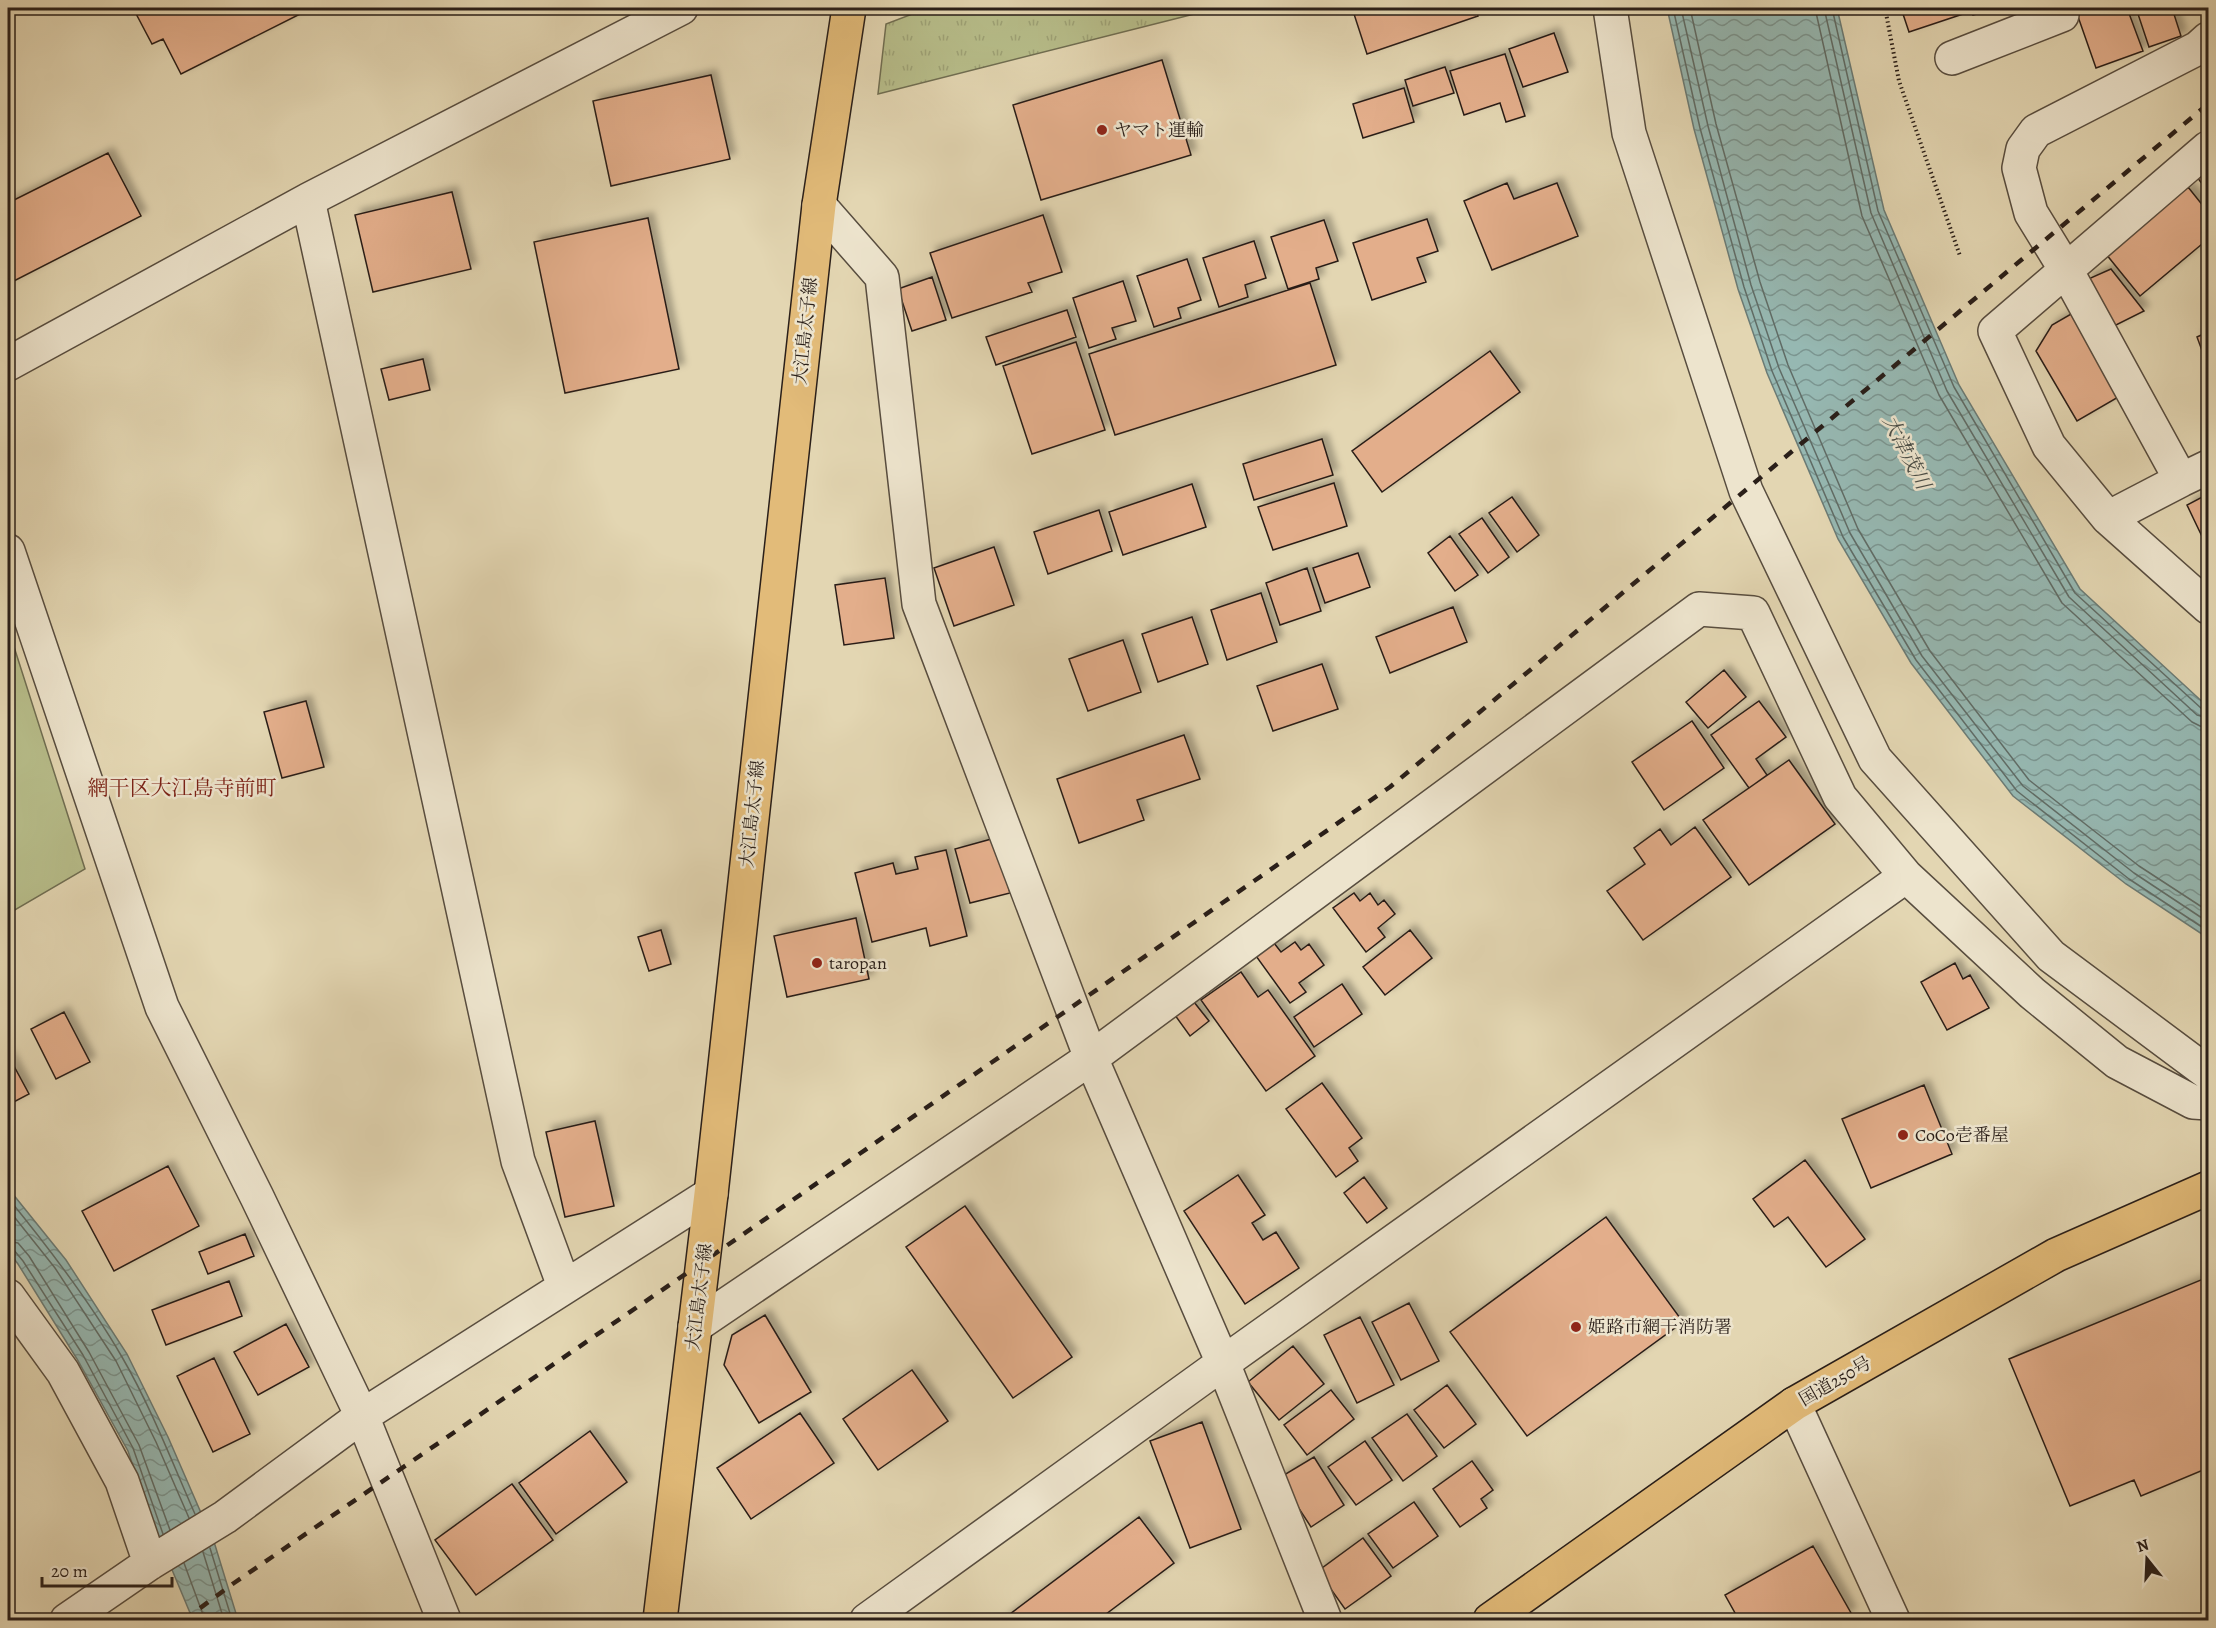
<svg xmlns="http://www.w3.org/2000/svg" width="2216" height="1628" font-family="Alegreya,'Noto Serif JP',serif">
<defs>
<pattern id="grass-tufts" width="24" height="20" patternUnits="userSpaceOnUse" patternTransform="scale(1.5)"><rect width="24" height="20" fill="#b7bd8a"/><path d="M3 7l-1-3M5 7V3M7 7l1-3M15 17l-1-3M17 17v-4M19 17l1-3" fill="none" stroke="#9ea276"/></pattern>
<pattern id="water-waves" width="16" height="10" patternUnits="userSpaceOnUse" patternTransform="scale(1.5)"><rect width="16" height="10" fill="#96b8b2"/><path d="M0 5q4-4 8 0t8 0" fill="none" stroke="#7b9590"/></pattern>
<filter id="shadow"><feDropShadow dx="5.5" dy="-5.5" stdDeviation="3" flood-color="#0004"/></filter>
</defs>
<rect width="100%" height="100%" fill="#e3d6b2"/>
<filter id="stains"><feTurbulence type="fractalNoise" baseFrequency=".00333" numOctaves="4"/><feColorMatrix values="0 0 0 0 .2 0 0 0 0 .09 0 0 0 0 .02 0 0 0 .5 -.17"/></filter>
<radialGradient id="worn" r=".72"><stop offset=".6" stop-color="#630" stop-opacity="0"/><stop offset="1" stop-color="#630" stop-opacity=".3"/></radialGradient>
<path fill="url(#grass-tufts)" stroke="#706e52" stroke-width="1.5" d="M 928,8 L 1218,8 L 878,94 L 886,24 Z"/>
<path fill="#b7bd8a" stroke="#706e52" stroke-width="1.5" d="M 8,628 L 85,869 L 8,914 Z"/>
<path fill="url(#water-waves)" stroke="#6b7b75" stroke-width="1.5" d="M 1667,8 L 1837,8 L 1884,210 L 1959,385 L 2080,589 L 2208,707 L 2208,938 L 2126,884 L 2013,796 L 1911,663 L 1838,539 L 1767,373 L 1738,289 L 1694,129 Z
M 8,1188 L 66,1260 L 127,1354 L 168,1437 L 215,1545 L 238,1620 L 193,1620 L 150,1517 L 128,1451 L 77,1359 L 18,1264 L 8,1251 Z"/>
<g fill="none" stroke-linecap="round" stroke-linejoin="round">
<path stroke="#606c66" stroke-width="1.5" d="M 1673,8 L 1700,128 L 1744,287 L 1772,371 L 1843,537 L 1916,660 L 2017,791 L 2129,879 L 2208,931
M 1681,8 L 1708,126 L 1751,285 L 1779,368 L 1850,533 L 1922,656 L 2023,786 L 2134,873 L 2208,922
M 1690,8 L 1716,124 L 1760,282 L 1788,365 L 1858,529 L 1930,651 L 2029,780 L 2139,866 L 2208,911
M 1815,8 L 1862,216 L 1939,395 L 2062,603 L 2192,722 L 2200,726 L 2208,727
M 1824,8 L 1871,213 L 1947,391 L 2069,597 L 2197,715 L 2208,718
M 1832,8 L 1878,211 L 1954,387 L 2075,593 L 2202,709 L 2208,710
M 8,1198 C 49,1248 89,1300 122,1357 C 151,1407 172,1462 195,1514
M 8,1209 L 55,1268 L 116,1361 L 156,1442 L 189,1518
M 8,1241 L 18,1243 L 29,1256 L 89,1352 L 139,1445 L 170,1530
M 8,1248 L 13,1249 L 23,1261 L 83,1355 L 133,1448 L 163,1534
M 210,1548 L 232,1620
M 203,1552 L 224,1620
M 184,1563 L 205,1620"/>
</g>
<path fill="#e3ae8b" stroke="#2a1f19" stroke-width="1.5" filter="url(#shadow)" d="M 133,8 L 312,8 L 181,74 L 163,39 L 152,44 Z
M 1373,8 L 1475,8 L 1478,16 L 1367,54 L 1354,14 Z
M 1901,8 L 1967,8 L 1969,12 L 1909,32 Z
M 1971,8 L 1997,8 L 1973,15 Z
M 2075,8 L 2127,8 L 2143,51 L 2096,68 Z
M 2136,8 L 2172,8 L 2181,36 L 2149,47 Z
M 1554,33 L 1568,72 L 1523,87 L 1509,49 Z
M 1505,54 L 1525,116 L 1506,122 L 1500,103 L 1464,115 L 1450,71 Z
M 1162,60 L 1191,155 L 1041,200 L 1013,105 Z
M 1445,67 L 1454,93 L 1413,106 L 1405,80 Z
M 711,75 L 730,159 L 611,186 L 593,101 Z
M 1404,88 L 1414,122 L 1363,138 L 1353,104 Z
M 108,153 L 141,216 L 8,284 L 8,203 Z
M 2208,162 L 2208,192 L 2194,173 Z
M 1507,183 L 1514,199 L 1557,183 L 1578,236 L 1492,270 L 1464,201 Z
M 2188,187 L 2208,212 L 2208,239 L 2140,296 L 2106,254 Z
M 452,192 L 471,269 L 373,292 L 355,215 Z
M 1043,215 L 1062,272 L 1028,283 L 1032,292 L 952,318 L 930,253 Z
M 648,218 L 679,369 L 565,393 L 534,242 Z
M 1427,219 L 1438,251 L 1417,258 L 1426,282 L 1372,300 L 1353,243 Z
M 1324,220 L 1338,261 L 1316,268 L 1319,279 L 1288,289 L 1271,237 Z
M 1254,241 L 1266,278 L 1245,285 L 1248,297 L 1219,307 L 1203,258 Z
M 1187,259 L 1201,300 L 1178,308 L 1181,318 L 1154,327 L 1137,276 Z
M 2111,269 L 2144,311 L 2110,328 L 2086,280 Z
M 932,277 L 946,320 L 912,331 L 898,289 Z
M 1123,281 L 1136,321 L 1112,328 L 1116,339 L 1089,348 L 1073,298 Z
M 1310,283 L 1336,365 L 1115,435 L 1089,354 Z
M 1067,310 L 1076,337 L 996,365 L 986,337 Z
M 2078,310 L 2127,392 L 2077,421 L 2036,351 L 2052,325 Z
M 2208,332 L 2208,367 L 2197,337 Z
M 1076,342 L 1105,430 L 1032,454 L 1003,366 Z
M 1490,351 L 1520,392 L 1382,492 L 1352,451 Z
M 423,359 L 430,390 L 389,400 L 381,369 Z
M 1322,439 L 1333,475 L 1254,500 L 1243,464 Z
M 1334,483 L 1347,526 L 1273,550 L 1258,507 Z
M 1192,484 L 1206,527 L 1123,555 L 1109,512 Z
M 2208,494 L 2208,549 L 2187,505 Z
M 1512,497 L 1539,535 L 1517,552 L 1489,513 Z
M 1099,510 L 1112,551 L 1048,574 L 1034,532 Z
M 1482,518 L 1509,557 L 1488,573 L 1459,534 Z
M 1450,536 L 1478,575 L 1455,591 L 1428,553 Z
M 994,547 L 1014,605 L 954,626 L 934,568 Z
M 1358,553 L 1370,587 L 1325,603 L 1313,568 Z
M 1307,568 L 1321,611 L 1280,625 L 1266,583 Z
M 885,578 L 894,638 L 844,645 L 835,585 Z
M 1261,593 L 1277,642 L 1227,660 L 1211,610 Z
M 1453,607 L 1467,642 L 1390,673 L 1376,637 Z
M 1192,617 L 1208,664 L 1158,682 L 1142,634 Z
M 1123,640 L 1141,692 L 1088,711 L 1069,659 Z
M 1322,664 L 1338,709 L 1273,731 L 1257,686 Z
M 1724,670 L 1746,697 L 1708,728 L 1686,702 Z
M 306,701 L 324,767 L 282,778 L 264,712 Z
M 1759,701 L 1786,737 L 1756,759 L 1767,775 L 1749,788 L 1711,735 Z
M 1692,721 L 1724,768 L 1664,810 L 1632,762 Z
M 1184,735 L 1200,779 L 1137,800 L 1144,820 L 1079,843 L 1057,779 Z
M 1789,760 L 1835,824 L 1749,885 L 1703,820 Z
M 1695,827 L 1731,877 L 1643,940 L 1607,891 L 1645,864 L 1634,848 L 1660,829 L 1671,845 Z
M 995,838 L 1010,893 L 970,903 L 955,849 Z
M 946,850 L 967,936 L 930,946 L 926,928 L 872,942 L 855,873 L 893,863 L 896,874 L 918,869 L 915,857 Z
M 1354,893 L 1360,901 L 1370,893 L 1378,905 L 1384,900 L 1395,914 L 1378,928 L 1385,937 L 1366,952 L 1333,908 Z
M 856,918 L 869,979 L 787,997 L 774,936 Z
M 661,930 L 671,964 L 649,971 L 638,937 Z
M 1410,930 L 1432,958 L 1385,995 L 1363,967 Z
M 1295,942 L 1301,950 L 1309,944 L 1324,965 L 1299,983 L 1306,992 L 1290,1003 L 1256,956 L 1274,943 L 1281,952 Z
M 1955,963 L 1963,979 L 1970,975 L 1989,1008 L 1947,1030 L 1921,982 Z
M 1241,972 L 1258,997 L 1268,990 L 1315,1056 L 1266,1091 L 1201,1000 Z
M 1342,984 L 1362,1014 L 1314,1047 L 1294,1017 Z
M 1190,997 L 1209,1021 L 1190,1036 L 1172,1011 Z
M 64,1012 L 90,1062 L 56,1079 L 31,1029 Z
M 8,1055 L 29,1094 L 8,1105 Z
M 1322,1083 L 1362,1138 L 1349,1148 L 1358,1161 L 1336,1177 L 1286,1109 Z
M 1924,1085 L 1952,1154 L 1871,1188 L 1842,1119 Z
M 595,1121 L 614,1206 L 565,1217 L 546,1132 Z
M 1805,1160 L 1865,1239 L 1826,1267 L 1788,1217 L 1774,1227 L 1753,1199 Z
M 168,1166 L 199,1226 L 114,1271 L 82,1211 Z
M 1238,1175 L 1265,1215 L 1252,1223 L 1263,1240 L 1276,1232 L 1299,1268 L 1245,1304 L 1184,1211 Z
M 1364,1177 L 1387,1208 L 1367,1223 L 1344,1193 Z
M 965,1206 L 1072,1357 L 1013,1398 L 906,1247 Z
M 1606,1217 L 1683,1322 L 1527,1436 L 1450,1332 Z
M 245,1234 L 254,1256 L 208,1274 L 199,1252 Z
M 2208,1277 L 2208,1468 L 2141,1496 L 2134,1480 L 2070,1506 L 2009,1359 Z
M 229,1281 L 242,1316 L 166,1345 L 152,1310 Z
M 1409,1303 L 1439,1361 L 1401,1380 L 1372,1322 Z
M 765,1315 L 811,1392 L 759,1423 L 724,1365 L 732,1335 Z
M 1360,1317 L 1394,1385 L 1357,1403 L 1324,1335 Z
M 286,1324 L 309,1367 L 258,1395 L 234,1352 Z
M 1293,1346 L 1324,1384 L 1279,1420 L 1248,1382 Z
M 214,1358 L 250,1434 L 213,1452 L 177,1376 Z
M 912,1370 L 948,1421 L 878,1470 L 843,1419 Z
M 1447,1385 L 1476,1424 L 1444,1448 L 1414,1410 Z
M 1331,1390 L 1354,1419 L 1307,1455 L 1284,1425 Z
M 800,1413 L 834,1463 L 751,1519 L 717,1468 Z
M 1407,1414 L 1437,1456 L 1403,1481 L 1372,1438 Z
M 1202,1422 L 1241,1529 L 1190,1548 L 1150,1441 Z
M 590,1431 L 627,1482 L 556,1534 L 519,1483 Z
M 1365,1441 L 1392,1480 L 1356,1505 L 1328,1467 Z
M 1314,1457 L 1344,1505 L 1311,1527 L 1279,1478 Z
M 1472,1461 L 1493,1490 L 1481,1499 L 1487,1508 L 1460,1527 L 1433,1489 Z
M 512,1484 L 553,1540 L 476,1595 L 435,1540 Z
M 1414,1502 L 1438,1536 L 1393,1568 L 1368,1534 Z
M 1139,1517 L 1174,1563 L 1098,1620 L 1002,1620 Z
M 1363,1538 L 1391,1576 L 1345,1609 L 1318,1571 Z
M 1813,1546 L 1851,1613 L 1838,1620 L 1739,1620 L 1725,1595 Z"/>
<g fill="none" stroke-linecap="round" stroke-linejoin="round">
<defs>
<path id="minor" d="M 1610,8 L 1629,133 L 1746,491 L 1875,759 L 2051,956 L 2208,1073
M 1952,58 L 2062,15 L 2059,8
M 2208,148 L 1995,331 L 2049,446 L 2108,518 L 2208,607
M 308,200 L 518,1161 L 564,1286
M 819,205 L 882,277 L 919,604 L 1091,1058 L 1223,1363 L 1325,1620
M 8,364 L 308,200 L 681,8
M 2181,480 L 2066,270 L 2031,213 L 2019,168 L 2023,149 L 2036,131 L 2198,48 L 2208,39
M 2108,518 L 2181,480 L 2208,467
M 8,551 L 162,1007 L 257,1197 L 362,1416 L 444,1620
M 8,1296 L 63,1372 L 122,1481 L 150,1563
M 695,1326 L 1091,1058 L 1699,609 L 1753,613 L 1840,797 L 1906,876 L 2032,993 L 2117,1062 L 2193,1102 L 2208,1103
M 1794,1404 L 1893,1620
M 67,1620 L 150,1563 L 225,1517 L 362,1416 L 711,1194
M 867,1620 L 1223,1363 L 1906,876"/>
<path id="major" d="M 660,1620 L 711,1194 L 819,205 L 849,8"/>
<path id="highway" d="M 1490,1620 L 1794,1404 L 2056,1255 L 2208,1188"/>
</defs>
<use href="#minor" stroke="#584d3f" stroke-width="36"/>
<use href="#major" stroke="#2a1f19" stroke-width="36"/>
<use href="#highway" stroke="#2a1f19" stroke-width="36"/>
<path stroke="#2a1f19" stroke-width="4" stroke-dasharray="1.5 3" stroke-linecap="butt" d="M 1885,8 L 1899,81 L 1960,256"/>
<use href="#minor" stroke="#ede4cd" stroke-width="33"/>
<use href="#major" stroke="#e2bb79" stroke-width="33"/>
<use href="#highway" stroke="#e2bb79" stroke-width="33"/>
<path stroke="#2a1f19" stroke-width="4.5" stroke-dasharray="10 10" stroke-linecap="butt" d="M 184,1620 L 234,1583 L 703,1262 L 1390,787 L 2208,104"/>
</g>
<g fill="#8f2418" stroke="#ede4cd" stroke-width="2">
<circle cx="1102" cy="130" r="6"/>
<circle cx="817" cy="963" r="6"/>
<circle cx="1903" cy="1135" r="6"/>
<circle cx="1576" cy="1327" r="6"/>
</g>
<g text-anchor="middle" stroke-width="5" stroke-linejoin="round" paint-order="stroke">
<g font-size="18" fill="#2a1f19" stroke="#ede4cd" text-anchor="start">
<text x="1114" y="136">ヤマト運輸</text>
<text x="829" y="969">taropan</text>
<text x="1915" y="1141">CoCo壱番屋</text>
<text x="1588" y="1333">姫路市網干消防署</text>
</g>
<g font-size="18" fill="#2a1f19" stroke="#ede4cd">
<text transform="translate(805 331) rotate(-84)" y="6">大江島太子線</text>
<text transform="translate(752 814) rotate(-84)" y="6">大江島太子線</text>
<text transform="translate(699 1297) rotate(-83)" y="6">大江島太子線</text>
<text transform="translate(1835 1381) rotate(-30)" y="6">国道250号</text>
</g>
<g font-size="20" font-style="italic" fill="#4a4d47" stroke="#ede4cd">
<text transform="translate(1907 452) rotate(63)" y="7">大津茂川</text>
</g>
<g font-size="21" fill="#7a1f14" stroke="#ede4cd">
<text x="182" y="795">網干区大江島寺前町</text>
</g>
</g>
<rect width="2216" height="1628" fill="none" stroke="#e3d6b2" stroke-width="30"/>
<rect x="9" y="9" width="2198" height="1610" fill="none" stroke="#2a1f19" stroke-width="3"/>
<rect x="15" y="15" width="2186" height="1598" fill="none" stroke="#2a1f19" stroke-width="1.5"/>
<g transform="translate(2147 1559) rotate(342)" stroke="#ede4cd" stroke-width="4.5" paint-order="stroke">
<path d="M0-4.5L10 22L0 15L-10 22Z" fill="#2a1f19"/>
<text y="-9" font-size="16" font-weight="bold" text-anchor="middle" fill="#2a1f19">N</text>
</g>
<path d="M42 1577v9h130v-9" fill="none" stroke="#2a1f19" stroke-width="3"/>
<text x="51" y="1577" font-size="18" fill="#2a1f19" stroke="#ede4cd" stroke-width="4.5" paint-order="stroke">20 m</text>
<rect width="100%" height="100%" filter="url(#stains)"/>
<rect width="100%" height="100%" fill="url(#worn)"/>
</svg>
